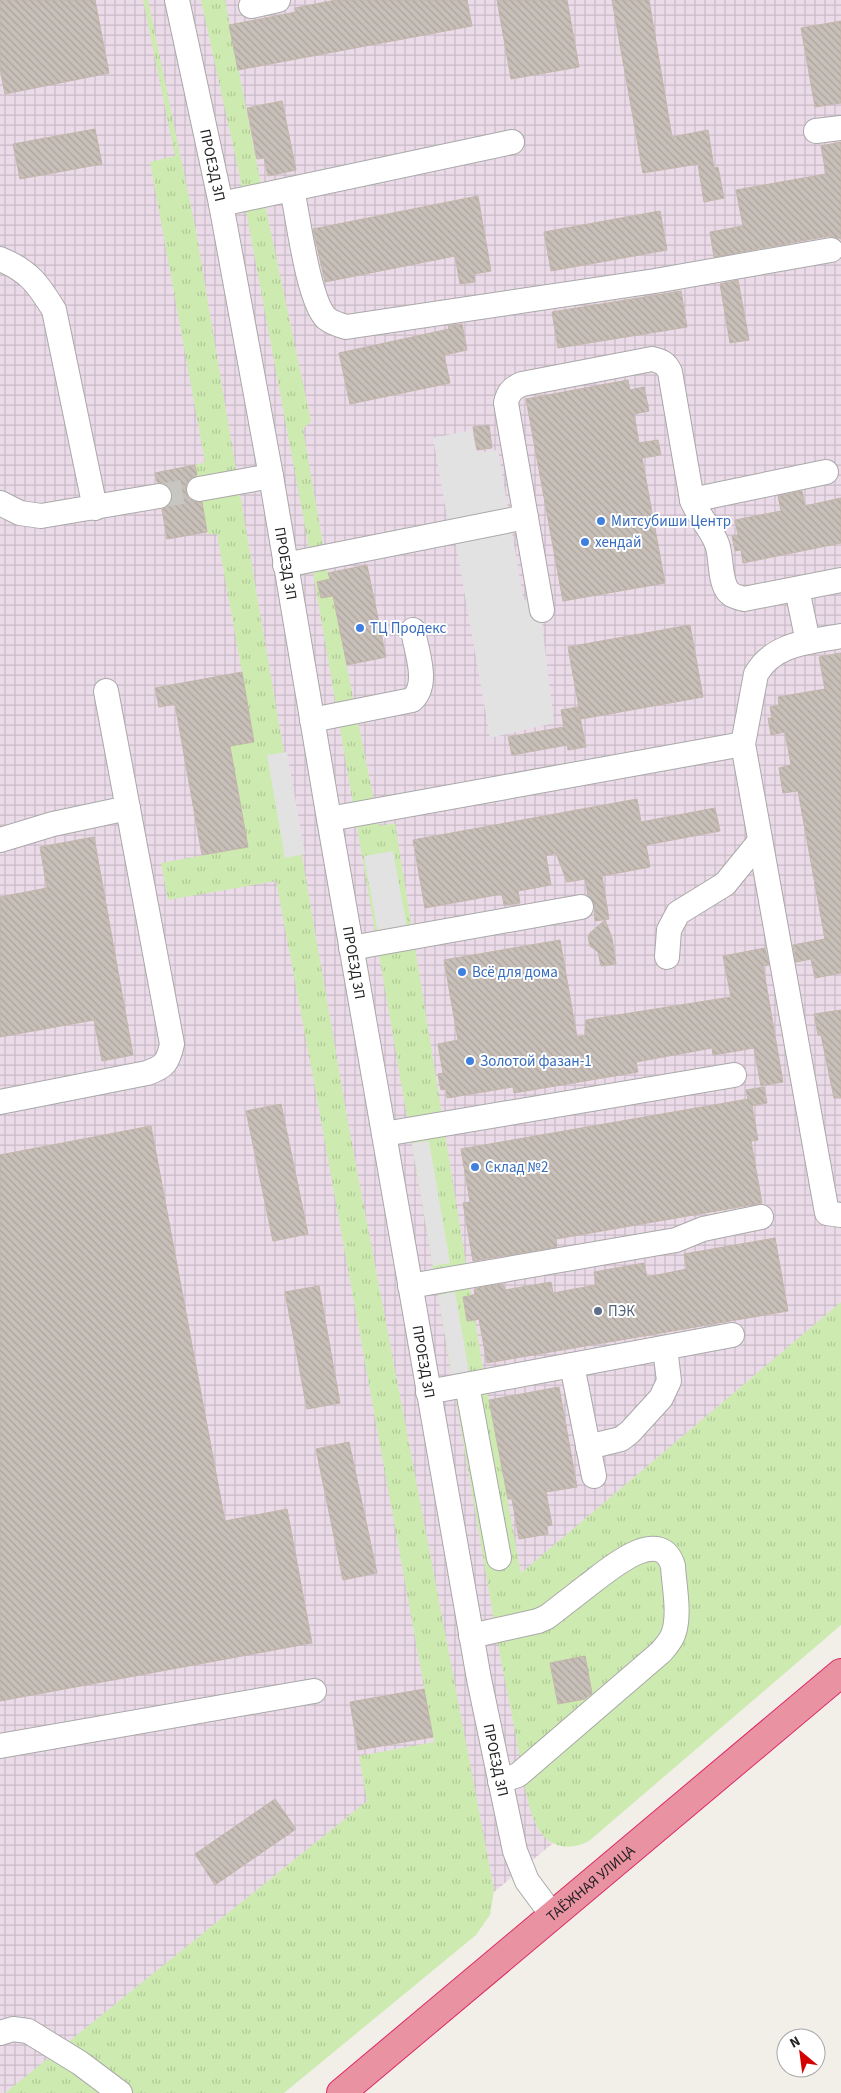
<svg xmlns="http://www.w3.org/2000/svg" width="841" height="2093" font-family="'Source Sans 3',sans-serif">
<defs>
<pattern id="industrial-grid" width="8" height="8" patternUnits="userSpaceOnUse" patternTransform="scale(1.25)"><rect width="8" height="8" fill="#ebdbe8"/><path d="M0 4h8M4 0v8" fill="none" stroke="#c9bcc7"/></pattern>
<pattern id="grass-tufts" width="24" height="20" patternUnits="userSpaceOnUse" patternTransform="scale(1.25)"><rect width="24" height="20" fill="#cdebb0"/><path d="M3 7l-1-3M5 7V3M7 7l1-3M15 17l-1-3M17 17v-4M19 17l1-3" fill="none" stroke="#b0c997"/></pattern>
<pattern id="building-back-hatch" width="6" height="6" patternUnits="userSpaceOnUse" patternTransform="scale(1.25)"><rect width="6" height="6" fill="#c7bfb8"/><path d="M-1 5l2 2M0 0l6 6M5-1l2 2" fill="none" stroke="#aba49e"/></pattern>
</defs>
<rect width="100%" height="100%" fill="#f2efe9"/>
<path fill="url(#industrial-grid)" d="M 0,0 L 841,0 L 841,1600 L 582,1819 L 252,2093 L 0,2093 Z"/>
<path fill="url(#grass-tufts)" d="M 143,0 L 148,0 L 196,231 L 260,613 L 349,1128 L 494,1890 L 490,1915 L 476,1935 L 284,2093 L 5,2093 L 367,1801 L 359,1756 L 434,1742 L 311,1066 L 276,881 L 168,900 L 161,863 L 248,847 L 230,746 L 242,672 L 217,534 L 208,534 L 195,465 L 205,462 L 150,162 L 175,156 Z
M 201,0 L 225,0 L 263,195 L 311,421 L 303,429 L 328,573 L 379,826 L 395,823 L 482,1363 L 521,1573 L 841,1302 L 841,1625 L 589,1841 C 572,1850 553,1849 541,1833 C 527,1813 525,1783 520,1759 C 514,1726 508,1693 501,1661 L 306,532 L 239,173 Z"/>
<path fill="#e2e2e2" d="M 472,430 L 477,453 L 498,450 L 523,597 L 542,624 L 554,723 L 490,738 L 452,522 L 448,522 L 433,438 Z
M 287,752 L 305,854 L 285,858 L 267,755 Z
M 393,851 L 407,928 L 378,933 L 364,856 Z
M 429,1141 L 450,1263 L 433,1266 L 412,1143 Z
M 455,1292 L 469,1372 L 452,1374 L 438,1295 Z"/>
<path fill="url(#building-back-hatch)" stroke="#c4b6ab" d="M 0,0 L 95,0 L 109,73 L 5,94 L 0,69 Z
M 336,0 L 467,0 L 472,26 L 238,70 L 229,25 L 296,12 L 295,8 Z
M 497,0 L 567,0 L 579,67 L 511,79 Z
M 612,0 L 649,0 L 672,137 L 708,130 L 714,168 L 718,167 L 724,198 L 704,202 L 698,164 L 643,173 Z
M 841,21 L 841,103 L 815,107 L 801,28 Z
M 282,101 L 296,170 L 268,176 L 264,158 L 257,159 L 247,108 Z
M 95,129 L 102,164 L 20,179 L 13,144 Z
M 841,142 L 841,239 L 829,236 L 714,257 L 710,232 L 743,226 L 736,190 L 826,174 L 821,146 Z
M 478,196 L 491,271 L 474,274 L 475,282 L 460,284 L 455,256 L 325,282 L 313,229 Z
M 660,211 L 667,250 L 551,271 L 544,232 Z
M 738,280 L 749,340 L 730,343 L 720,284 Z
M 681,291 L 687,327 L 558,348 L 552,312 Z
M 462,324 L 467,350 L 444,355 L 450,383 L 350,404 L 339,353 L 449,329 L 448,326 Z
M 628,380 L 630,390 L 644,387 L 649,411 L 634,414 L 639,443 L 658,440 L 661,455 L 642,458 L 665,583 L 563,601 L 526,399 Z
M 489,425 L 492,448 L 477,450 L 473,427 Z
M 195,465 L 197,475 L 191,478 L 186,484 L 186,492 L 188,497 L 194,502 L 202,502 L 207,532 L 167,539 L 162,509 L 168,506 L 172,501 L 172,493 L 169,487 L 164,483 L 157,482 L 155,473 Z
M 802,491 L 805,506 L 841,498 L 841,543 L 743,563 L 741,550 L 735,551 L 732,536 L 738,535 L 735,520 L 781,511 L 778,496 Z
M 367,565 L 386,657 L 347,665 L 333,596 L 321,598 L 317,582 L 330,579 L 328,573 Z
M 690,625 L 703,697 L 581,719 L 568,647 Z
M 841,653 L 841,973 L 815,978 L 811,959 L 796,962 L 793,945 L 825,939 L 798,791 L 783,793 L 779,768 L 791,765 L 785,732 L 771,735 L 768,718 L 772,718 L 770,707 L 779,705 L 778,697 L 825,689 L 819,657 Z
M 242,672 L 254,742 L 230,746 L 248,847 L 202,855 L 175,704 L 159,707 L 155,688 Z
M 578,707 L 586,747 L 568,750 L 567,745 L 512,755 L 508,737 L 564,727 L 561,710 Z
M 637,799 L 641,822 L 715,808 L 720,831 L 646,845 L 650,867 L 602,876 L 609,919 L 595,921 L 594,904 L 588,895 L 585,879 L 567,882 L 556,853 L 546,856 L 551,885 L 518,891 L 520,903 L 504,905 L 502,894 L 425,908 L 413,840 Z
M 94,837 L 133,1055 L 102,1061 L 94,1020 L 0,1037 L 0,897 L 47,888 L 40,847 Z
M 605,920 L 612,938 L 616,964 L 601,966 L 598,952 L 590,946 L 588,937 L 590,933 Z
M 560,940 L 577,1037 L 585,1036 L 586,1020 L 731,997 L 723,956 L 765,948 L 769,965 L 763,966 L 783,1082 L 761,1086 L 754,1048 L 713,1055 L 712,1048 L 636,1062 L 638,1072 L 514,1093 L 513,1087 L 447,1098 L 446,1089 L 441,1090 L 438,1074 L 443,1073 L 438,1044 L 458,1040 L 444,960 Z
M 841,1010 L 841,1098 L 834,1098 L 821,1035 L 818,1035 L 814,1014 Z
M 764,1087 L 767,1103 L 752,1106 L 758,1140 L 751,1141 L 762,1203 L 556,1239 L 557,1247 L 473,1261 L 463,1203 L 470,1202 L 461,1149 L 748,1099 L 746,1090 Z
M 281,1104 L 308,1234 L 273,1241 L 246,1111 Z
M 151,1126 L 225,1521 L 287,1509 L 312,1643 L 0,1701 L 0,1155 Z
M 775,1238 L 788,1311 L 487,1363 L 479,1319 L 467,1321 L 463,1297 L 475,1295 L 474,1290 L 478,1288 L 503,1284 L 505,1290 L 551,1282 L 553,1293 L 596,1285 L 594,1272 L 644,1263 L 647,1277 L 687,1269 L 684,1254 Z
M 319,1286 L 340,1403 L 307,1409 L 285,1292 Z
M 559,1387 L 577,1487 L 546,1492 L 552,1525 L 547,1526 L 548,1534 L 519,1539 L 512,1499 L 508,1499 L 489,1400 Z
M 349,1442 L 377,1573 L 343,1580 L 316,1449 Z
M 585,1656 L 592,1693 L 585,1699 L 558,1704 L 550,1663 Z
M 424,1689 L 433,1737 L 358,1750 L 350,1702 Z
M 275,1799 L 296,1829 L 215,1885 L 195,1854 Z"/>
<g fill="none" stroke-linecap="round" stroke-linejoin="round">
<path stroke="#c8c6c1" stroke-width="24" stroke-dasharray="24 12" stroke-linecap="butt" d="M 159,496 L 199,489"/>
<defs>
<g id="minor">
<path id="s1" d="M 177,0 L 221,204 L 271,476 L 329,819 L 479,1679 L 515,1851 L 527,1881 L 553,1916"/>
<path d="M 251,6 L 278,0"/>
<path d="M 816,131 L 841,128"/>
<path d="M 292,189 C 298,216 308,300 326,318 C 332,323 339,325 346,327 L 655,281 L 831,250"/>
<path d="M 221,204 L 512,142"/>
<path d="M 0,259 C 29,271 38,284 54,310 L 95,508"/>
<path d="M 199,489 L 271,476"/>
<path d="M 692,500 L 826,472"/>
<path d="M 0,503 L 20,513 L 41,516 L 159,496"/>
<path d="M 285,565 L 526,517"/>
<path d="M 797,589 L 808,642"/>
<path d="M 542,610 L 506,403 C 508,393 512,388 522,384 L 652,359 C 661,361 666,363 670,372 L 692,500 C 698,516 711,528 717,544 C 722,558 719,577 727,590 C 731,596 737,597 744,599 L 841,580"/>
<path d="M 841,636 C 809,642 774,643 756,674 L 743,744 L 827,1213 L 841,1215"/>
<path d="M 312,720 L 412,700 C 430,684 416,651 413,630"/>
<path d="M 329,819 L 743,744"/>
<path d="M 0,840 L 53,824 L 128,808"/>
<path d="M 351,948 L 581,907"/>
<path d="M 667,957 L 669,930 L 678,913 L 725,884 L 760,841"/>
<path d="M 0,1102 L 147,1073 C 165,1067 168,1062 172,1044 L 106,691"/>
<path d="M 384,1134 L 734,1075"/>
<path d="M 410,1286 L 676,1240 L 703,1229 L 761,1217"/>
<path d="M 572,1365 L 594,1476"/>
<path d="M 467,1385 L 499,1558"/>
<path d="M 428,1392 L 732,1335"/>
<path d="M 588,1447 L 621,1439 L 630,1432 L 661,1398 L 669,1381 L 665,1348"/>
<path d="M 471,1636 L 538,1621 L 547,1617 C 560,1607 574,1596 587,1586 C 606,1572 660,1523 673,1566 C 674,1586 680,1612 674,1632 C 672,1640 666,1646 661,1652 L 518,1775 L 500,1781"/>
<path d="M 0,1746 L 314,1691"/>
<path d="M 0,2033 L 13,2029 L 28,2031 L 80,2063 L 120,2093"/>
</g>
<g id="highway">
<path id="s2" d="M 341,2093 L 841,1673"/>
</g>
</defs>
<use href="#minor" stroke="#a9a9a9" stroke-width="26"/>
<use href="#highway" stroke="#dc2a67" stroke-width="30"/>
<use href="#minor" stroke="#fff" stroke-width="24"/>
<use href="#highway" stroke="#e892a2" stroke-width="28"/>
</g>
<g fill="#3f7fe0" stroke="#fff" stroke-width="2">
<circle cx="601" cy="521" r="5"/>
<circle cx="585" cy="542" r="5"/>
<circle cx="360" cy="628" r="5"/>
<circle cx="462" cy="972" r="5"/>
<circle cx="470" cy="1061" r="5"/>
<circle cx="475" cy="1167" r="5"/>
</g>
<circle fill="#5c6f8a" stroke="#fff" stroke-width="2" cx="598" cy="1311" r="5"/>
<g text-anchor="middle" stroke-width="4" stroke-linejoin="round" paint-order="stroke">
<g font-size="15" fill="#222" stroke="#fff">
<text dy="5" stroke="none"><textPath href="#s1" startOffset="169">ПРОЕЗД 3П</textPath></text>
<text dy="5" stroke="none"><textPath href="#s1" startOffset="574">ПРОЕЗД 3П</textPath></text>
<text dy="5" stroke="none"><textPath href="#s1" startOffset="979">ПРОЕЗД 3П</textPath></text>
<text dy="5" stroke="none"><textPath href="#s1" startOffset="1384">ПРОЕЗД 3П</textPath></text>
<text dy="5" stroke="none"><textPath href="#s1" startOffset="1789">ПРОЕЗД 3П</textPath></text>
<text dy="5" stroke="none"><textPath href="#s2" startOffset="326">ТАЁЖНАЯ УЛИЦА</textPath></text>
</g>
<g font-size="15" fill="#366cbe" stroke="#fff" text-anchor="start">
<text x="611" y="526">Митсубиши Центр</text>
<text x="595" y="547">хендай</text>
<text x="370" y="633">ТЦ Продекс</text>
<text x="472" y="977">Всё для дома</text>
<text x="480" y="1066">Золотой фазан-1</text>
<text x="485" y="1172">Склад №2</text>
</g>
<g font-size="15" fill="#4e5e75" stroke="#fff" text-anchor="start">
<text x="608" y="1316">ПЭК</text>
</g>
</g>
<g transform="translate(801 2053) rotate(331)"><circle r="24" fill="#ffffff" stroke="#a7a7a7"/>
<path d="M0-4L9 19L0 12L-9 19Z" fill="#d40000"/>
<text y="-8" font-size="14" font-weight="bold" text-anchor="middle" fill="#222222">N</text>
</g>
</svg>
